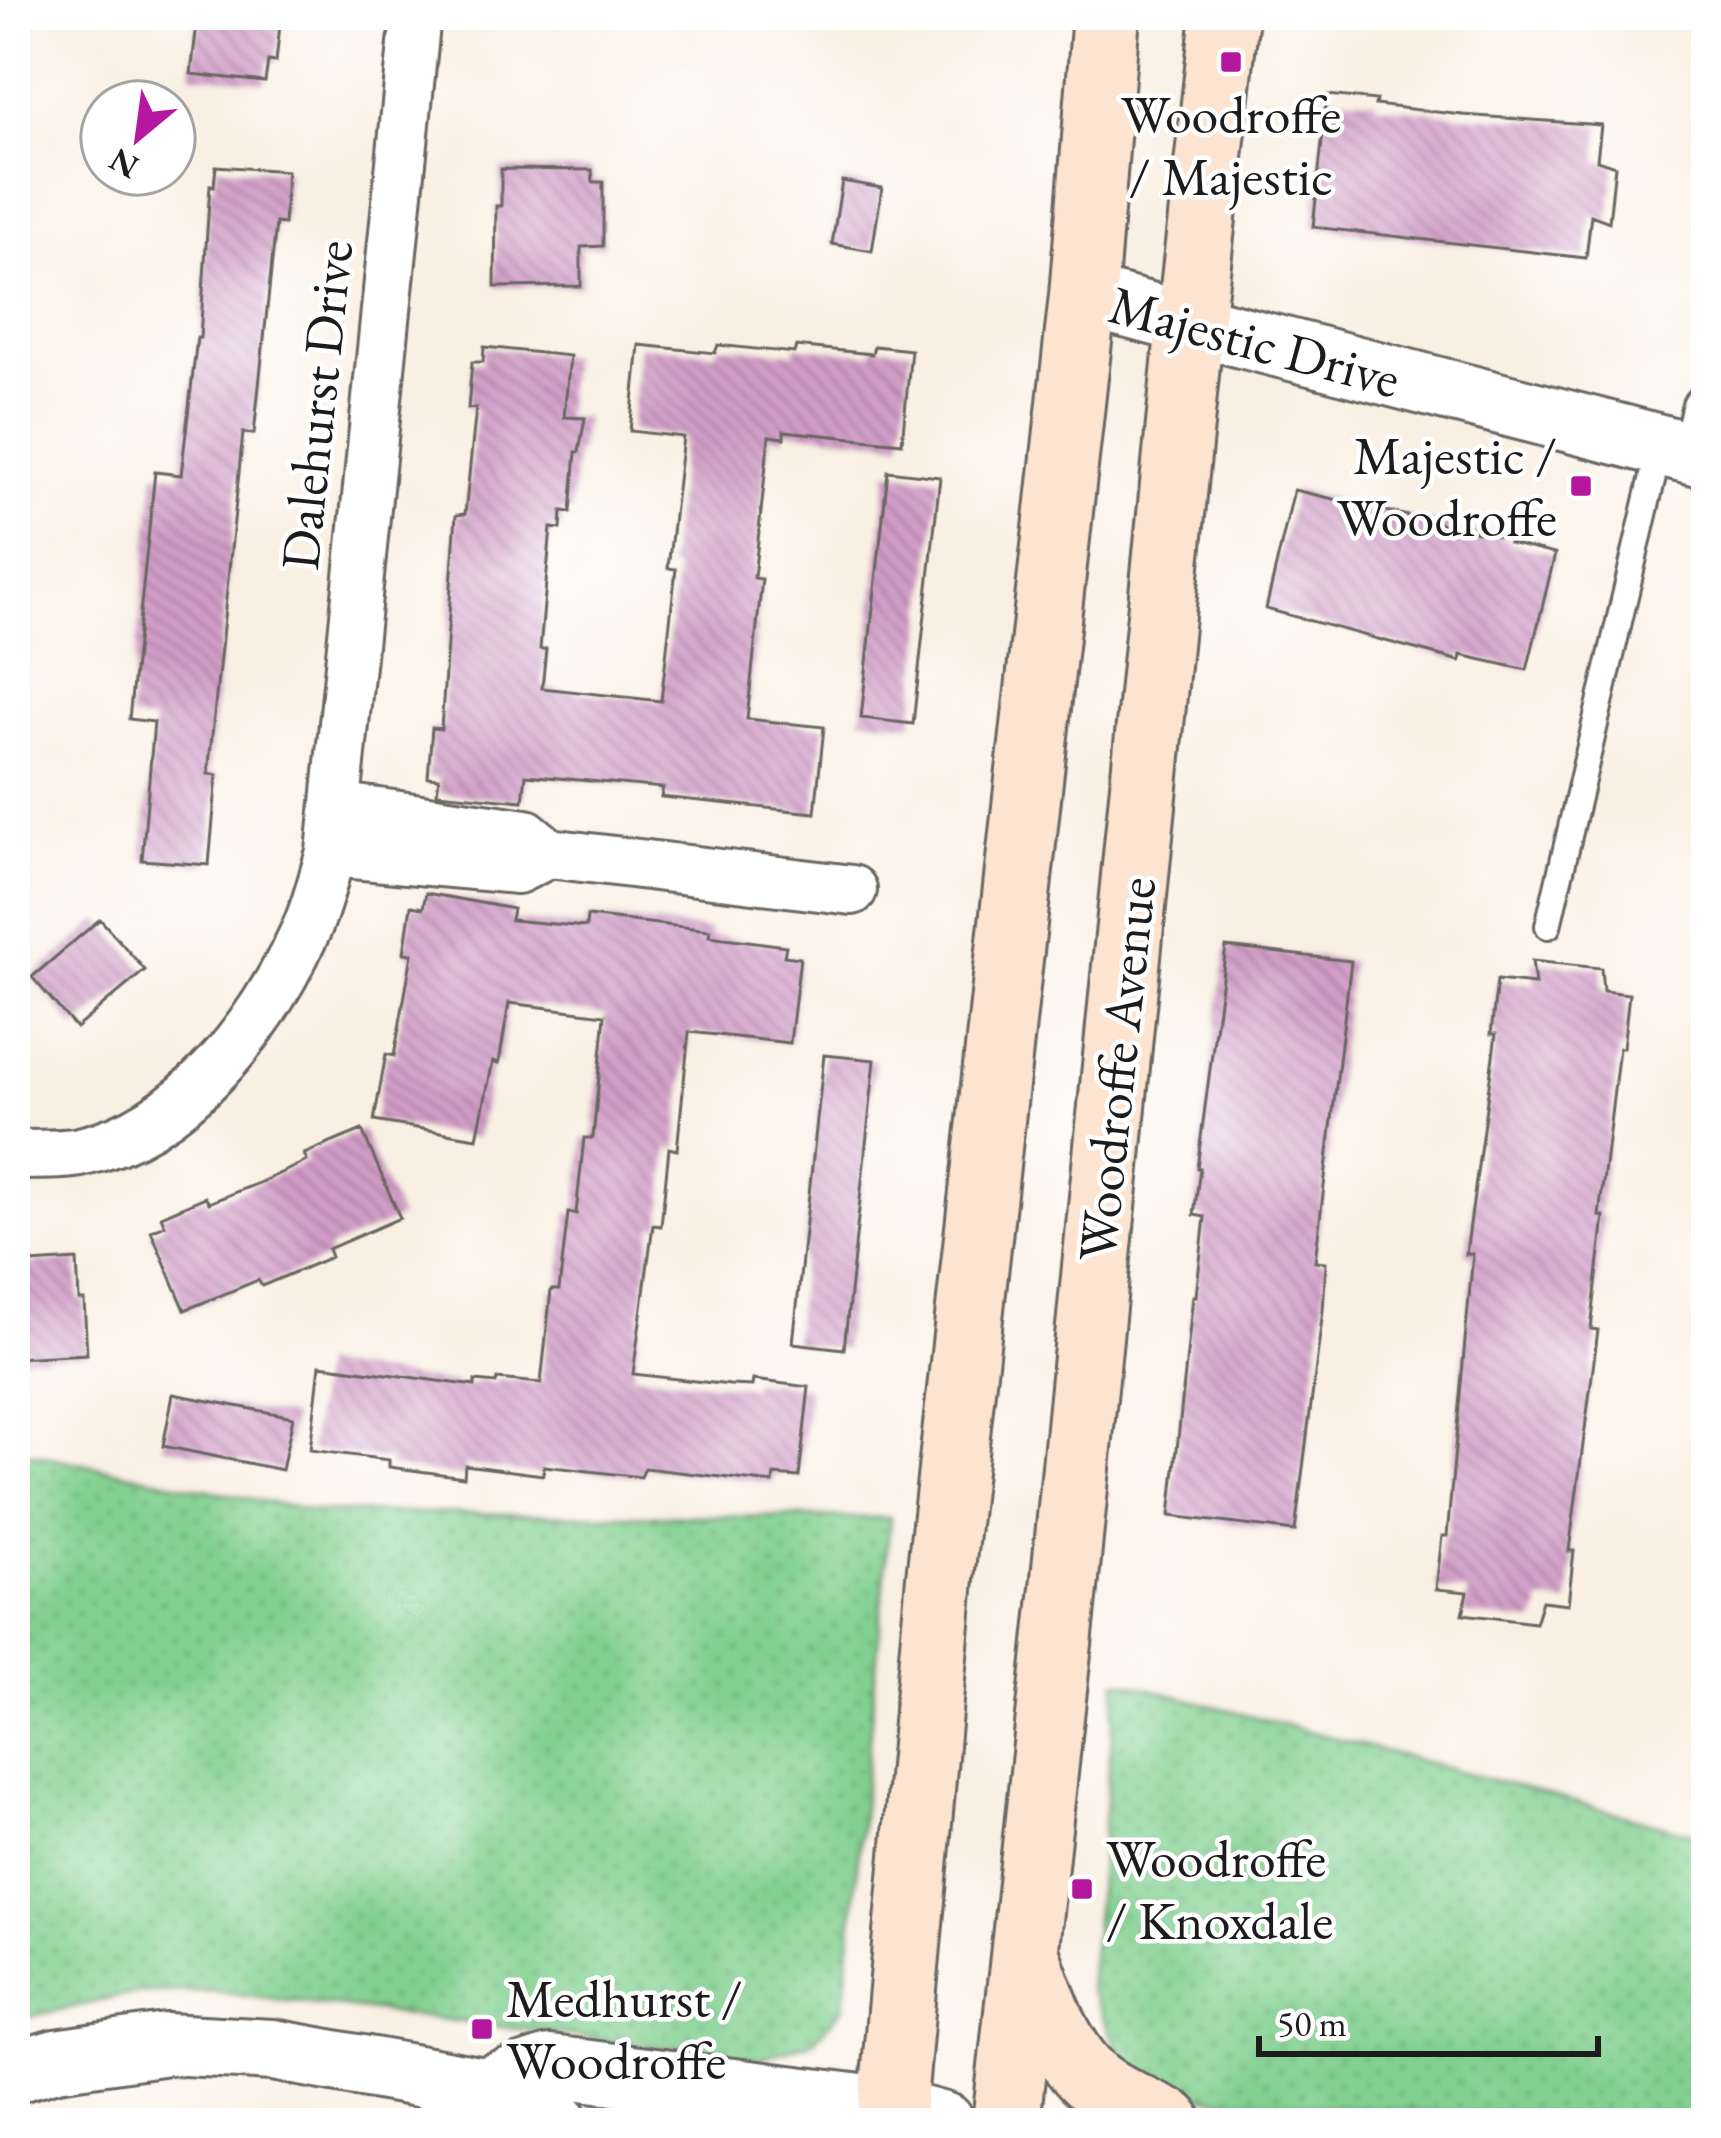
<svg xmlns="http://www.w3.org/2000/svg" width="1721" height="2138" font-family="'EB Garamond',serif">
<defs>
<pattern id="green-dots" width="8" height="8" patternUnits="userSpaceOnUse" patternTransform="scale(3)"><rect width="8" height="8" fill="#82d090"/><path d="M2 2h.1M6 6h.1" fill="none" stroke="#70b27c" stroke-width="1.8" stroke-linecap="round"/></pattern>
<pattern id="building-back-hatch" width="6" height="6" patternUnits="userSpaceOnUse" patternTransform="scale(3)"><rect width="6" height="6" fill="#d19dc7"/><path d="M-1 5l2 2M0 0l6 6M5-1l2 2" fill="none" stroke="#a97fa1"/></pattern>
</defs>
<rect width="100%" height="100%" fill="#fff"/>
<filter id="ink" filterUnits="userSpaceOnUse"><feTurbulence type="fractalNoise" baseFrequency=".00833" numOctaves="2"/><feDisplacementMap in="SourceGraphic" scale="24" xChannelSelector="R" yChannelSelector="G"/><feConvolveMatrix kernelMatrix="1 2 1 2 8 2 1 2 1" color-interpolation-filters="sRGB"/></filter>
<filter id="wash" filterUnits="userSpaceOnUse"><feTurbulence type="fractalNoise" baseFrequency=".004" numOctaves="4" result="noise"/><feDisplacementMap in="SourceGraphic" scale="48" xChannelSelector="R" yChannelSelector="G"/><feGaussianBlur stdDeviation="2.7" result="paint"/><feColorMatrix in="noise" values="0 0 0 0 0 0 0 0 0 0 0 0 0 0 0 0 0 1.4 0 .05"/><feComposite in="paint" operator="in"/></filter>
<g filter="url(#wash)">
<rect width="100%" height="100%" fill="#f9f0e3"/>
<path fill="url(#green-dots)" stroke="#4f7656" stroke-width="3" d="M 15,1450 L 316,1512 L 890,1518 L 844,2007 L 813,2041 L 759,2059 L 214,1991 L 141,1992 L 15,2020 Z
M 1117,1680 L 1706,1837 L 1706,2123 L 1588,2123 L 1196,2097 L 1126,2065 L 1089,1989 Z"/>
<g id="blocks">
<path fill="url(#building-back-hatch)" d="M 198,15 L 281,15 L 276,62 L 268,61 L 265,82 L 191,74 Z
M 1327,95 L 1376,100 L 1375,105 L 1463,115 L 1601,125 L 1597,160 L 1615,166 L 1609,222 L 1591,215 L 1586,258 L 1313,227 Z
M 216,166 L 287,171 L 284,224 L 276,223 L 254,434 L 243,433 L 208,774 L 217,775 L 209,865 L 142,860 L 154,722 L 129,719 L 155,472 L 181,475 L 197,338 L 200,338 L 210,185 L 214,186 Z
M 501,169 L 592,170 L 593,182 L 603,182 L 603,246 L 581,247 L 581,286 L 495,287 L 496,206 L 501,206 Z
M 842,181 L 882,188 L 872,251 L 832,244 Z
M 639,345 L 715,353 L 718,345 L 794,353 L 796,346 L 872,354 L 874,346 L 911,350 L 902,443 L 784,431 L 784,438 L 769,436 L 754,578 L 762,579 L 747,719 L 824,727 L 815,813 L 661,797 L 663,788 L 526,775 L 523,801 L 437,793 L 439,778 L 428,777 L 432,728 L 441,729 L 456,515 L 465,514 L 476,408 L 468,409 L 472,362 L 483,362 L 484,347 L 570,356 L 564,417 L 585,418 L 579,452 L 576,452 L 571,512 L 562,511 L 561,529 L 551,528 L 540,649 L 546,649 L 542,688 L 661,701 L 676,569 L 668,568 L 683,437 L 630,431 Z
M 888,471 L 940,477 L 913,724 L 861,718 Z
M 1294,490 L 1509,539 L 1508,543 L 1555,554 L 1527,670 L 1461,655 L 1460,661 L 1266,609 Z
M 426,893 L 513,909 L 511,920 L 586,927 L 587,916 L 710,930 L 709,936 L 786,946 L 784,956 L 800,958 L 790,1043 L 689,1032 L 677,1150 L 669,1148 L 661,1226 L 653,1225 L 633,1374 L 730,1385 L 752,1386 L 753,1380 L 809,1387 L 799,1477 L 774,1475 L 773,1483 L 645,1468 L 641,1477 L 544,1466 L 543,1475 L 465,1465 L 464,1477 L 389,1467 L 389,1460 L 310,1450 L 320,1365 L 475,1386 L 475,1381 L 496,1383 L 497,1379 L 541,1383 L 551,1290 L 559,1290 L 568,1213 L 576,1214 L 584,1138 L 593,1138 L 605,1015 L 509,1003 L 499,1063 L 493,1061 L 477,1138 L 374,1121 L 386,1054 L 394,1056 L 403,1006 L 412,954 L 404,953 L 411,906 L 423,908 Z
M 100,919 L 145,970 L 76,1028 L 32,977 Z
M 1226,947 L 1351,961 L 1315,1261 L 1326,1262 L 1323,1310 L 1295,1531 L 1170,1516 L 1193,1296 L 1196,1296 L 1205,1217 L 1194,1215 L 1200,1168 L 1197,1168 Z
M 1532,961 L 1601,968 L 1603,991 L 1629,994 L 1623,1048 L 1619,1048 L 1599,1216 L 1604,1216 L 1591,1329 L 1598,1330 L 1569,1551 L 1574,1551 L 1568,1604 L 1542,1601 L 1535,1623 L 1463,1614 L 1468,1592 L 1436,1589 L 1442,1536 L 1447,1536 L 1473,1254 L 1466,1254 L 1496,1034 L 1491,1034 L 1497,980 L 1535,984 Z
M 824,1055 L 875,1060 L 844,1349 L 793,1343 Z
M 362,1130 L 400,1218 L 328,1249 L 331,1257 L 295,1272 L 262,1286 L 258,1280 L 185,1310 L 151,1231 L 165,1225 L 161,1216 L 205,1197 L 209,1203 L 256,1184 L 307,1161 L 304,1154 Z
M 77,1260 L 79,1300 L 84,1300 L 87,1354 L 15,1358 L 15,1264 Z
M 173,1394 L 293,1417 L 282,1470 L 163,1446 Z"/>
</g>
</g>
<g filter="url(#ink)">
<use href="#blocks" fill-opacity="0" stroke="#696662" stroke-width="3"/>
<g fill="none" stroke-linecap="round" stroke-linejoin="round">
<defs>
<path id="service" d="M 1548,926 L 1660,446"/>
<path id="minor" d="M 1696,454 L 1706,409
M 331,852 L 517,869 L 549,853 L 526,834 L 336,807
M 549,853 L 852,890
M 15,1155 C 36,1154 60,1156 80,1152 C 186,1129 262,1025 305,932 C 317,907 323,878 331,852 L 416,15"/>
<path id="tertiary" d="M 1083,296 L 1706,457
M 15,2072 L 56,2060 L 167,2044 L 273,2050 L 484,2088 L 559,2123
M 484,2088 L 550,2066 L 893,2109 L 944,2123"/>
<path id="secondary" d="M 1027,1958 C 1043,2002 1061,2061 1102,2088 C 1123,2102 1147,2112 1169,2123
M 891,2123 L 940,1578 L 1083,296 L 1106,15
M 1006,2123 L 1064,1588 L 1190,324 L 1225,15"/>
</defs>
<use href="#service" stroke="#696662" stroke-width="30"/>
<use href="#minor" stroke="#696662" stroke-width="54"/>
<use href="#tertiary" stroke="#696662" stroke-width="66"/>
<use href="#secondary" stroke="#696662" stroke-width="72"/>
<use href="#service" stroke="#fff" stroke-width="24"/>
<use href="#minor" stroke="#fff" stroke-width="48"/>
<use href="#tertiary" stroke="#fff" stroke-width="60"/>
<use href="#secondary" stroke="#fde4d1" stroke-width="66"/>
</g>
</g>
<g fill="#b5179e" stroke="#fff" stroke-width="4.5">
<rect x="1219" y="50" width="24" height="24" rx="6"/>
<rect x="1569" y="474" width="24" height="24" rx="6"/>
<rect x="1070" y="1877" width="24" height="24" rx="6"/>
<rect x="470" y="2017" width="24" height="24" rx="6"/>
</g>
<g text-anchor="middle" stroke-width="9" stroke-linejoin="round" paint-order="stroke">
<g font-size="54" fill="#1c1c1c" stroke="#fff" text-anchor="start">
<text x="1231" y="133" text-anchor="middle">Woodroffe<tspan x="1231" dy="62">/ Majestic</tspan></text>
<text x="1557" y="474" text-anchor="end">Majestic /<tspan x="1557" dy="62">Woodroffe</tspan></text>
<text x="1106" y="1877">Woodroffe<tspan x="1106" dy="62">/ Knoxdale</tspan></text>
<text x="506" y="2017">Medhurst /<tspan x="506" dy="62">Woodroffe</tspan></text>
</g>
<g font-size="54" fill="#1c1c1c" stroke="#fff">
<text transform="translate(1255 341) rotate(15)" y="19">Majestic Drive</text>
<text transform="translate(316 405) rotate(-84)" y="19">Dalehurst Drive</text>
<text transform="translate(1116 1069) rotate(-84)" y="19">Woodroffe Avenue</text>
</g>
</g>
<rect width="1721" height="2138" fill="none" stroke="#fff" stroke-width="60"/>
<g transform="translate(138 138) rotate(209)"><circle r="57" fill="#ffffff" stroke="#a4a4a4" stroke-width="3"/>
<path d="M0-9L21 45L0 30L-21 45Z" fill="#b5179e"/>
<text y="-18" font-size="33" font-weight="bold" text-anchor="middle" fill="#1c1c1c">N</text>
</g>
<path d="M1259 2036v18h339v-18" fill="none" stroke="#1c1c1c" stroke-width="6"/>
<text x="1277" y="2036" font-size="36" fill="#1c1c1c" stroke="#ffffff" stroke-width="9" paint-order="stroke">50 m</text>
</svg>
